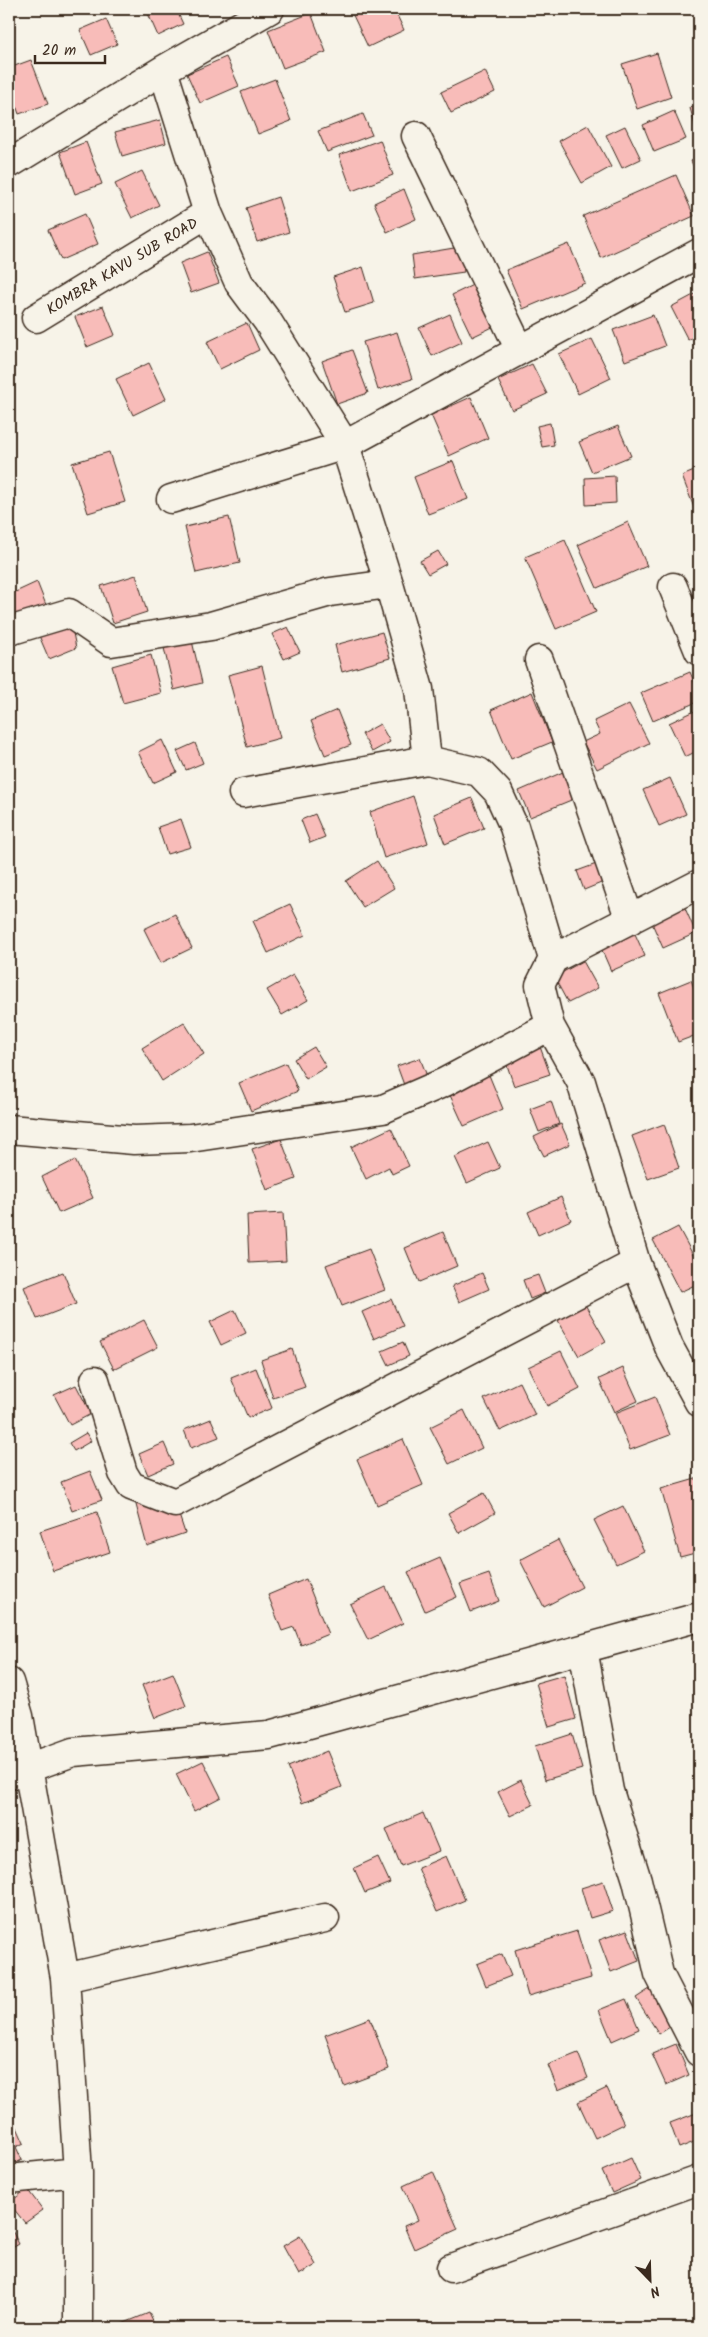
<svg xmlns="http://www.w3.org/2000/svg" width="708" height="2337" font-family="Kalam,sans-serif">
<rect width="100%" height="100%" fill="#f7f3e8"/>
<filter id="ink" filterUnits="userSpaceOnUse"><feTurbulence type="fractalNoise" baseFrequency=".02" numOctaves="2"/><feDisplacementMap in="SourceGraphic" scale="10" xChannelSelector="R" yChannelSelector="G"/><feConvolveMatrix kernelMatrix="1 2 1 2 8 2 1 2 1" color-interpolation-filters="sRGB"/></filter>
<g filter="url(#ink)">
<path fill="#f8bcb9" stroke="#3b2a1e" d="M 146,9 L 176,9 L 183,24 L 158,36 Z
M 350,9 L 394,9 L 404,30 L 368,47 Z
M 419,9 L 439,9 L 420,14 Z
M 311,13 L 326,52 L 283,68 L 268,30 Z
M 106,19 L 117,44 L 91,55 L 80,30 Z
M 657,53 L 671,97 L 637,109 L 622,64 Z
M 226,57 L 239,86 L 200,103 L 187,74 Z
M 31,60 L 48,104 L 19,114 L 9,86 L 9,68 Z
M 485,71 L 495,92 L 451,113 L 441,92 Z
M 275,79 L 291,121 L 258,134 L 241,92 Z
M 699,105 L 699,139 L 690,108 Z
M 674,111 L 686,139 L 654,152 L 643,125 Z
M 363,114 L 372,135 L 327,152 L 318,131 Z
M 160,120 L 166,143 L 122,156 L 115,132 Z
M 588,125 L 611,167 L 582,183 L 559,141 Z
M 625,126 L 641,159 L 622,168 L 606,135 Z
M 380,140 L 393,175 L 352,191 L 339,155 Z
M 86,142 L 102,184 L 75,194 L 60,152 Z
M 699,157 L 699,178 L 691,161 Z
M 142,171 L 159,205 L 132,218 L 115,184 Z
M 676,175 L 694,216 L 601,258 L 583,216 Z
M 404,189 L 416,219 L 387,232 L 374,203 Z
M 278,197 L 289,232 L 257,242 L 246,208 Z
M 85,214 L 98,244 L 61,260 L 48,230 Z
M 569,244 L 585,283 L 523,309 L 506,270 Z
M 460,247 L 464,272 L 415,279 L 412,255 Z
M 207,252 L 219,283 L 191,293 L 180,263 Z
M 363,267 L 374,303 L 345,312 L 333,277 Z
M 481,281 L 501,323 L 472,337 L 452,295 Z
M 699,292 L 699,334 L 688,340 L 671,307 Z
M 103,306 L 115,335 L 87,347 L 75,317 Z
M 450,314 L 462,342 L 432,356 L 419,328 Z
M 653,315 L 665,346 L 625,361 L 613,330 Z
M 247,323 L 259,350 L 220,369 L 207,342 Z
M 397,332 L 412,379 L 378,390 L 363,342 Z
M 592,339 L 611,378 L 578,394 L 559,354 Z
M 352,350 L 368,393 L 337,404 L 322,361 Z
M 149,363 L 166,399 L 133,415 L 116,379 Z
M 532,364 L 547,394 L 512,410 L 498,380 Z
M 471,397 L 488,438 L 449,456 L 431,415 Z
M 550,423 L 554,445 L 542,447 L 537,426 Z
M 618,426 L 631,456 L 592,472 L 579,442 Z
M 109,452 L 125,502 L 88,513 L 72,463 Z
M 453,461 L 468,499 L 428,514 L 414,477 Z
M 699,469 L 699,517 L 698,518 L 682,476 Z
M 615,476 L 616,503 L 586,505 L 585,478 Z
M 229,517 L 240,563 L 196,573 L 185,527 Z
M 628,522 L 647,566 L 597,588 L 578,545 Z
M 565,540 L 596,612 L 556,629 L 525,557 Z
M 438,551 L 446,564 L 428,574 L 420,561 Z
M 136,575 L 147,612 L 113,623 L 101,586 Z
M 37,582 L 48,610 L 9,619 L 9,595 Z
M 69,613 L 76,648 L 49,659 L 37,631 Z
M 288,627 L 300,652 L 284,659 L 272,634 Z
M 382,632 L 390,658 L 342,672 L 335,645 Z
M 192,641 L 202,683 L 174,690 L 164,648 Z
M 151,655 L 161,693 L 123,703 L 112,666 Z
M 262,666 L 280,738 L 247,747 L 228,675 Z
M 690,672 L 699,693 L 699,701 L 653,721 L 641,693 Z
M 532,692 L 552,742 L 511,759 L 491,710 Z
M 629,704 L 649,743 L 597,769 L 583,742 L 600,734 L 594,721 Z
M 699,709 L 699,750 L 685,757 L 669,723 Z
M 337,710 L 351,745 L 325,755 L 311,721 Z
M 380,724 L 390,742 L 372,752 L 362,734 Z
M 162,740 L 177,772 L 153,783 L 138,752 Z
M 195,743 L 203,763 L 186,770 L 177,751 Z
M 570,769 L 581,796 L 530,817 L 519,791 Z
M 670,778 L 686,814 L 659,826 L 643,790 Z
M 413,796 L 428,843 L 384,858 L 370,812 Z
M 472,798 L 484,828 L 445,844 L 434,814 Z
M 315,814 L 325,837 L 310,843 L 301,820 Z
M 181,819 L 191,847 L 167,854 L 158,827 Z
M 377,861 L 394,888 L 363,907 L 346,881 Z
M 599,863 L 606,881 L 584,890 L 577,871 Z
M 290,904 L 305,935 L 268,953 L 253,921 Z
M 684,906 L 696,933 L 663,948 L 651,921 Z
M 175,914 L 192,948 L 161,963 L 144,929 Z
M 631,925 L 645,956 L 611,971 L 597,939 Z
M 583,961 L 598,988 L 568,1003 L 554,977 Z
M 293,975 L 308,1000 L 282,1015 L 267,990 Z
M 691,980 L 699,1001 L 699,1034 L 678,1042 L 659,993 Z
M 184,1022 L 204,1054 L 162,1081 L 142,1048 Z
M 539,1044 L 550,1074 L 514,1086 L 504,1056 Z
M 314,1047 L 326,1067 L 306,1079 L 294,1059 Z
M 420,1058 L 427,1076 L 404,1085 L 397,1066 Z
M 286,1063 L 298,1091 L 251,1111 L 239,1083 Z
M 489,1075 L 503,1109 L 464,1126 L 449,1093 Z
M 551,1101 L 559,1124 L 539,1132 L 530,1109 Z
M 561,1124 L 570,1144 L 544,1156 L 534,1137 Z
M 664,1124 L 679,1168 L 648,1179 L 632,1136 Z
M 391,1128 L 409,1166 L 392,1174 L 389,1167 L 366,1179 L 351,1147 Z
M 281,1139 L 296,1179 L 267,1190 L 252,1149 Z
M 488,1142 L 500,1168 L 467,1183 L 455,1157 Z
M 75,1160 L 93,1198 L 59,1213 L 42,1177 Z
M 561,1197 L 571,1220 L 538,1235 L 528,1212 Z
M 283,1213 L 286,1261 L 249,1263 L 247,1215 Z
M 678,1227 L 699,1266 L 699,1283 L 680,1292 L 653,1240 Z
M 443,1232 L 457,1266 L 419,1282 L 405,1248 Z
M 369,1249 L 385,1290 L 342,1306 L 326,1265 Z
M 63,1272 L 76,1304 L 37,1319 L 24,1287 Z
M 482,1273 L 489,1289 L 459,1302 L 452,1286 Z
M 538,1275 L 545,1293 L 530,1299 L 523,1280 Z
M 391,1299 L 403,1326 L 374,1339 L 362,1312 Z
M 583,1301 L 606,1341 L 579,1356 L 556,1317 Z
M 235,1310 L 246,1333 L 221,1345 L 210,1322 Z
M 144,1320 L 158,1347 L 114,1369 L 100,1342 Z
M 403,1342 L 409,1356 L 389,1365 L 382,1351 Z
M 292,1349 L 305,1387 L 273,1398 L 261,1360 Z
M 561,1351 L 580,1389 L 547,1406 L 528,1367 Z
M 256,1368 L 272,1408 L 248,1418 L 231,1378 Z
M 623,1368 L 638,1401 L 614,1412 L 599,1379 Z
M 519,1382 L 535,1415 L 500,1431 L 484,1399 Z
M 76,1385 L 91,1414 L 70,1425 L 54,1395 Z
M 655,1397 L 670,1435 L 630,1450 L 615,1413 Z
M 464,1410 L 482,1448 L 449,1464 L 430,1427 Z
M 211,1419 L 219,1437 L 191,1448 L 184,1430 Z
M 86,1433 L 91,1441 L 74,1451 L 69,1443 Z
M 403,1439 L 423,1485 L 377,1505 L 357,1459 Z
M 164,1443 L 173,1464 L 148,1475 L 139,1454 Z
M 90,1471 L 102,1500 L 72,1511 L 61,1482 Z
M 699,1478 L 699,1552 L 680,1557 L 661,1489 Z
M 131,1486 L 175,1503 L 185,1533 L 147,1546 Z
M 484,1493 L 495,1513 L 459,1533 L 448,1513 Z
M 623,1506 L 644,1551 L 616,1564 L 594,1520 Z
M 97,1512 L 110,1552 L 53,1571 L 40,1531 Z
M 558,1540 L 582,1587 L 544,1607 L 520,1560 Z
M 440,1558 L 457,1597 L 425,1611 L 408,1572 Z
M 489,1574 L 499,1601 L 471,1612 L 460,1584 Z
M 306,1579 L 328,1634 L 301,1645 L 294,1627 L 282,1631 L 268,1595 Z
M 386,1587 L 403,1623 L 368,1640 L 350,1604 Z
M 173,1673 L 186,1706 L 155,1718 L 142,1685 Z
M 564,1675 L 576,1719 L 549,1727 L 536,1683 Z
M 572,1734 L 582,1769 L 545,1780 L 535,1746 Z
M 327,1751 L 342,1787 L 302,1803 L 288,1767 Z
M 203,1761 L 221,1797 L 194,1811 L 176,1774 Z
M 521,1780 L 533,1805 L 510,1816 L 498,1792 Z
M 423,1813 L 439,1851 L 401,1866 L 386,1829 Z
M 446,1856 L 465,1900 L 437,1912 L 418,1868 Z
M 378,1857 L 390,1883 L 365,1893 L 354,1868 Z
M 603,1881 L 613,1911 L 590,1918 L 581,1888 Z
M 627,1930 L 639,1961 L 611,1972 L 599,1940 Z
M 577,1931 L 591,1978 L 528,1996 L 515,1950 Z
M 502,1954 L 511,1976 L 486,1986 L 477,1964 Z
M 656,1985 L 679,2021 L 659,2034 L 636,1998 Z
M 626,1999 L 639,2029 L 612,2041 L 599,2010 Z
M 370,2018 L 389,2069 L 344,2086 L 325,2035 Z
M 676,2044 L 689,2075 L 666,2085 L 652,2054 Z
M 578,2053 L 588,2078 L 558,2090 L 548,2065 Z
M 607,2088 L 624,2124 L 595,2138 L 578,2102 Z
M 699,2112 L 699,2140 L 679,2148 L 670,2123 Z
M 11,2114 L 24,2143 L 16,2147 L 22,2160 L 9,2166 L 9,2115 Z
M 631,2158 L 641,2180 L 612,2193 L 602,2171 Z
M 433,2172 L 458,2229 L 414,2249 L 404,2226 L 418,2220 L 403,2186 Z
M 27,2189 L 43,2210 L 25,2223 L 9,2203 Z
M 9,2225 L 19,2244 L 9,2250 Z
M 300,2236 L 316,2265 L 299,2275 L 283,2246 Z
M 149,2313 L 156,2328 L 112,2328 Z"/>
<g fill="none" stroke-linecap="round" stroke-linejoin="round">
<defs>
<path id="minor" d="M 416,136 L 520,350
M 9,164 L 163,70
M 36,318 L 208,213
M 171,499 L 345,445 L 268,322 L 239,283 L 208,213 L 163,70 L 270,9
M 673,587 L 699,651
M 9,631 L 69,613 L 111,642 L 211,626 L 330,592 L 389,584
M 539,660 L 630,920
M 427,760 L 419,689 L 389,584 L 345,445 L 699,253
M 243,793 L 427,760 L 479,772 L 498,792 L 514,827 L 553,959
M 699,884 L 553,959 L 540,985 L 550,1026 L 581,1082 L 636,1263 L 669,1347 L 699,1402
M 9,1129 L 134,1140 L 190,1138 L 383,1109 L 445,1082 L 550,1026
M 95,1380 L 123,1473 L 131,1486 L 175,1503 L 636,1263
M 583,1649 L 609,1791 L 637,1880 L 659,1974 L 699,2052
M 9,1682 L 19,1716 L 65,1978 L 78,2172 L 78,2328
M 9,1775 L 73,1752 L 269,1735 L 699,1617
M 65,1978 L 325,1918
M 9,2179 L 78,2172
M 451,2268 L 699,2180"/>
</defs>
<use href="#minor" stroke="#3b2a1e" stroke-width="31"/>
<use href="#minor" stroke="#f7f3e8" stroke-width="28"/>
</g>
</g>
<g text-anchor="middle" stroke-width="4" stroke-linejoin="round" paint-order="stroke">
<g font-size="15" fill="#3b2a1e" stroke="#f7f3e8">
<text transform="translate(122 266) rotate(-31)" y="5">KOMBRA KAVU SUB ROAD</text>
</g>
</g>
<rect width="708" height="2337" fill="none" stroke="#f7f3e8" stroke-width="30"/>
<rect x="15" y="15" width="678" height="2307" fill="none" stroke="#3b2a1e" stroke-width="2" filter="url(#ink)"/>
<g transform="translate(650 2280) rotate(157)" stroke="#f7f3e8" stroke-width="4" paint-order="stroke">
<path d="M0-4L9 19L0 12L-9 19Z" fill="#3b2a1e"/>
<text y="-8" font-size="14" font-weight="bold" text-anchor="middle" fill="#3b2a1e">N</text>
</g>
<path d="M35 55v8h70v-8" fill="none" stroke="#3b2a1e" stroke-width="2.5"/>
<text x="42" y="55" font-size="15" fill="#3b2a1e" stroke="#f7f3e8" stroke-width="4" paint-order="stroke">20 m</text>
</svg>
